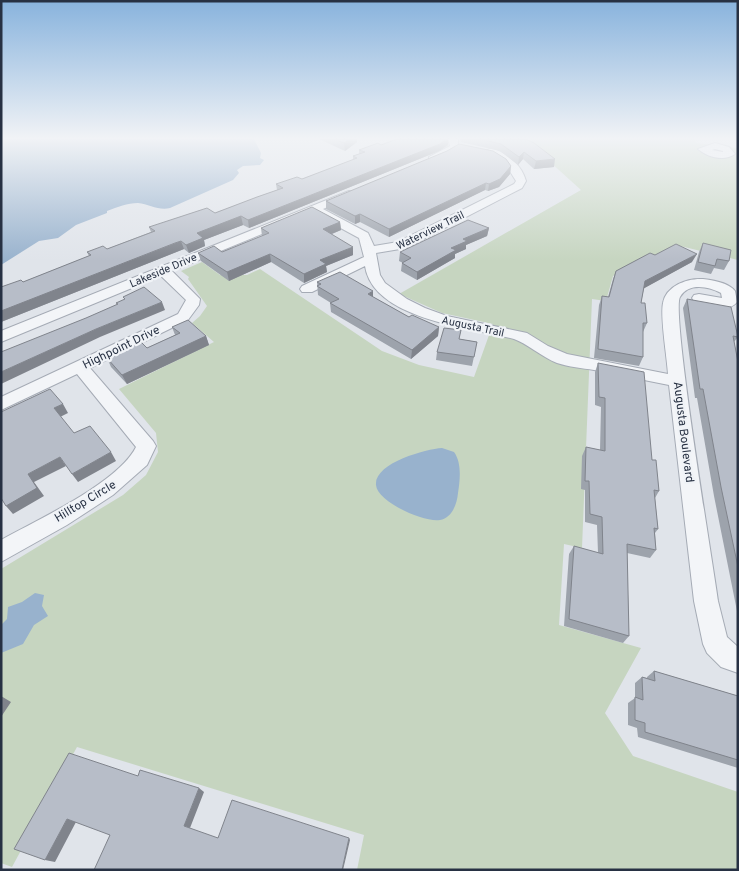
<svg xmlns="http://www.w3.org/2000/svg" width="739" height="871" font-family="Overpass,sans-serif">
<rect width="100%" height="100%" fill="#e0e4ea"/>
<path fill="#c6d5c0" d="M 509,139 L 694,139 L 696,143 L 737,148 L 738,260 L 676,245 L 613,276 L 606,301 L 592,299 L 582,548 L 564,544 L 559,625 L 641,648 L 605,713 L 633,756 L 738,792 L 738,870 L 357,870 L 364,835 L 77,747 L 12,867 L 1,863 L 1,569 L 123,495 L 146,475 L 158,452 L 156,433 L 119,389 L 214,342 L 192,323 L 200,316 L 207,306 L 188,279 L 189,277 L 181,271 L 202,262 L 220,275 L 247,275 L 260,269 L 382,351 L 419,365 L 474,377 L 493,324 L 442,313 L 399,294 L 581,190 L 539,152 Z"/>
<path fill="#98b2cd" d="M 1,139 L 254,139 L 261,153 L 260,158 L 264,160 L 260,165 L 243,166 L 237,170 L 239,173 L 233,180 L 170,208 C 159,211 149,204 138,203 C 127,203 118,207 107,211 L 107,213 L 76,225 L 58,238 L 39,241 L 1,265 Z
M 442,448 L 454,452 C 462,463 460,480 458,493 C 457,504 452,518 440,520 C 425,523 377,502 376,485 C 374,463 426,449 442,448 Z
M 35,593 L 44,595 L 42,606 L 48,616 L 34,625 L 23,644 L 1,653 L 1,625 L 7,619 L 8,607 L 22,602 Z"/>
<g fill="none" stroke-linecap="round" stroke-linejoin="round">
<defs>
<path id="street" d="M 448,139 L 458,139 L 458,149 L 435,161 L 429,161 L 429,157 L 450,146 Z
M 715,143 L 729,147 L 735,154 C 724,162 707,157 698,149 ZM 715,149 L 723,151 L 723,152 L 712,150 Z
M 491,148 C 507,153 522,165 526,181 L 522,188 L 406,248 L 376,253 L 380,275 L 385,283 L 407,299 L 425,308 L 447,316 L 527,333 L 548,346 L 567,354 L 668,374 C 667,357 660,317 663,303 C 666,286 687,278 703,279 C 713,280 729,283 735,291 L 737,302 C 728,314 706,304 694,301 L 692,298 L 694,295 L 699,294 L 722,298 L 721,293 C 709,287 689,282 680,297 C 671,312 713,564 718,601 L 727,637 L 738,647 L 738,673 L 721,667 L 707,653 L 703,644 L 694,601 L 669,385 C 644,380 619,375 594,370 C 582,368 569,367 557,363 C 542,357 526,343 514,339 C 473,328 373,320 365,266 L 312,292 L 302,292 L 300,289 L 302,286 L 364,257 L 359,238 L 313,213 L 172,271 L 200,299 L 199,305 L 188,320 L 90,368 L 153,441 L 156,446 L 147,465 L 113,495 L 67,525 L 1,562 L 1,540 C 37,520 118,483 136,447 L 77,374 L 1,410 L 1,397 L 178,314 L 186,300 L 161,276 L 1,342 L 1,331 L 349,191 L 353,192 L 353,196 L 323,209 L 368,233 L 374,246 L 398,242 L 514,184 L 516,181 L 506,165 L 486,151 Z"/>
</defs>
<use href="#street" stroke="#a5abb5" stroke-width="2"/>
<use href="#street" fill="#f3f5f8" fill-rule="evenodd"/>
</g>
<path fill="#9da3ac" d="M 319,139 L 357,139 L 357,142 L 345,151 Z
M 397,139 L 448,139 L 448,145 L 439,151 L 249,228 L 243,225 L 204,240 L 205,246 L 189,253 L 184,249 L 1,322 L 1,287 L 23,282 L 89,256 L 87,252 L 107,249 L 151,232 L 149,227 L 215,213 L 277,190 L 276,184 L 302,179 L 353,160 L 353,156 L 359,154 L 359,150 L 381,145 Z
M 460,139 L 526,139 L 554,167 L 534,169 L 523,159 L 518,165 L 500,151 L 461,142 Z
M 511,166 L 510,174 L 499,187 L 488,191 L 485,190 L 389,237 L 360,222 L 355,224 L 326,209 L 326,201 Z
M 340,222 L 341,230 L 332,234 L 353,255 L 326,266 L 327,272 L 304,283 L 271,262 L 229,281 L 201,261 L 198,253 L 222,252 L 262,236 L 261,228 Z
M 489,228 L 487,236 L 466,245 L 466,249 L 455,254 L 455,258 L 417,280 L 401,271 L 402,263 L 403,263 L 399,261 L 400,252 Z
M 703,243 L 729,261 L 724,270 L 714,268 L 711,274 L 694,270 L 699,252 Z
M 655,255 L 692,262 L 644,288 L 641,303 L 647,323 L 643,332 L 643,357 L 639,366 L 594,358 L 599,305 L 602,296 L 608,297 L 613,279 L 616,271 Z
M 317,282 L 373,297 L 409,317 L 439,327 L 438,336 L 411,359 L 331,312 L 330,303 L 331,303 L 318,295 Z
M 687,299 L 738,337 L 734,342 L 738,362 L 738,616 L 714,496 L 697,398 L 695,398 L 683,308 Z
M 172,327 L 206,336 L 209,345 L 127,384 L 111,367 L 107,358 L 147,348 L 175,335 Z
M 461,330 L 459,339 L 477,342 L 472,366 L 436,360 L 437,352 Z
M 598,363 L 652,460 L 659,491 L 655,498 L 658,529 L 655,533 L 656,550 L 650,558 L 627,553 L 629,636 L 623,643 L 564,626 L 569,554 L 574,546 L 598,553 L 597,525 L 585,522 L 585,490 L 581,489 L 582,456 L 586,447 L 600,450 L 601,407 L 595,405 L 595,372 Z
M 654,671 L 738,696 L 738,768 L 638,737 L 637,728 L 628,725 L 628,703 L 635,698 L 635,683 L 642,677 L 647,678 L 647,677 Z"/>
<path fill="#80848c" d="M 350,139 L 357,139 L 357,142 L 345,151 L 344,143 Z
M 447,139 L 448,139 L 448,145 L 439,151 L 249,228 L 248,220 Z
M 524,152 L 523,159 L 518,165 L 519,157 Z
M 555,159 L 554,167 L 534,169 L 536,161 Z
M 511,166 L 510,174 L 499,187 L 488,191 L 489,184 Z
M 486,183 L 485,190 L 389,237 L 389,229 Z
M 360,214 L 360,222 L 355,224 L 355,216 Z
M 241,216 L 243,225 L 204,240 L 205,246 L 189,253 L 186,245 L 197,233 Z
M 340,222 L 341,230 L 324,237 L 323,229 Z
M 489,228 L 487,236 L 466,245 L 466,249 L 455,254 L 455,258 L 417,280 L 417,272 L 463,239 Z
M 181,241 L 184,249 L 1,322 L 1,311 Z
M 353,247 L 353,255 L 326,266 L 327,272 L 304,283 L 304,274 L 320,260 Z
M 270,254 L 271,262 L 229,281 L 227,272 Z
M 697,254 L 692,262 L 641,290 L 645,281 Z
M 373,291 L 373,299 L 368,294 Z
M 162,302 L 165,310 L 100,337 L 1,384 L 1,372 L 96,329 Z
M 439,327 L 438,336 L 411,359 L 412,350 Z
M 206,336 L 209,345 L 127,384 L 122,375 Z
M 63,404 L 68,413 L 60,417 L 54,408 Z
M 111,452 L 116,461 L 78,482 L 72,474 Z
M 60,457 L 66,466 L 34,482 L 44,496 L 13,514 L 6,506 L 28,474 Z
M 1,696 L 11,702 L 1,717 Z
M 199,788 L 204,792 L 190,828 L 184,826 Z
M 67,819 L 76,822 L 55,862 L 45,860 Z
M 349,838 L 350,840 L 343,870 L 342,870 Z"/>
<path fill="#b7bdc8" stroke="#80848c" d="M 335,139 L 350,139 L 344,143 Z
M 397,139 L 447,139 L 440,144 L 248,220 L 241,216 L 197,233 L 203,238 L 186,245 L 181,241 L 175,243 L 1,311 L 1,287 L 21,280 L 23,282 L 91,255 L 87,252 L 103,246 L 107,249 L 155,231 L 149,227 L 207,208 L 215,213 L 257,197 L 283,188 L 276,184 L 297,177 L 302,179 L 357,158 L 353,156 L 365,152 L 359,150 L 378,143 L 381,145 Z
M 480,139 L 526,139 L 534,143 L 555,159 L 536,161 L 524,152 L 519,157 L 501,144 Z
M 459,144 L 493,151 L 506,159 L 511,166 L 500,179 L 489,184 L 486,183 L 389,229 L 360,214 L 355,216 L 326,201 L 447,151 Z
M 312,207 L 340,222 L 323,229 L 353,247 L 320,260 L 326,264 L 304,274 L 270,254 L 227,272 L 198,253 L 214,246 L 222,252 L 269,233 L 261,228 Z
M 468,220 L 489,228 L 463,239 L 467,241 L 451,248 L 456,250 L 417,272 L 402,263 L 411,258 L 400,252 Z
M 703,243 L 731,250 L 729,261 L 717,259 L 715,266 L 698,262 Z
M 676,244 L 697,254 L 645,281 L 641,303 L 645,303 L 647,323 L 643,323 L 643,357 L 598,349 L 602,296 L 609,297 L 616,271 L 650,253 L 655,255 Z
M 340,272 L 373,291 L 368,294 L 409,317 L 412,315 L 439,327 L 412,350 L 330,303 L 339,299 L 317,286 L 321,284 L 317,282 Z
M 144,287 L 162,302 L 96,329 L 1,372 L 1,352 L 86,318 L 118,304 L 116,303 L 125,299 L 123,297 Z
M 687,299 L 731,307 L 738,337 L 733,336 L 738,362 L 738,567 L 721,487 L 703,389 L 700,389 Z
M 188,320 L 206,336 L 122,375 L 107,358 L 141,342 L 147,348 L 180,333 L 172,327 Z
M 444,328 L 461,330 L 459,339 L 477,342 L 474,357 L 437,352 Z
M 598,363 L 644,372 L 652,460 L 656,460 L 659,491 L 654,490 L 658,529 L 654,528 L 656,550 L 627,544 L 629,636 L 569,619 L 574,546 L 603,554 L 602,517 L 590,514 L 589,481 L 585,481 L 586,447 L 605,451 L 605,398 L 599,397 Z
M 50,389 L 63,404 L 54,408 L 74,433 L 90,426 L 111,452 L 72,474 L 60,457 L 28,474 L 37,488 L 6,506 L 1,498 L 1,412 Z
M 654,671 L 738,696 L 738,760 L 645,732 L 645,723 L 635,720 L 635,697 L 643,700 L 642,677 L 655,681 Z
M 69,753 L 138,776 L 140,770 L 199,788 L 184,826 L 218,838 L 232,800 L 349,838 L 342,870 L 94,870 L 110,835 L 67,819 L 45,860 L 14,849 Z"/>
<linearGradient id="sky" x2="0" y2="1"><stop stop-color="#88b3dd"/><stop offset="0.53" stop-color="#f1f3f6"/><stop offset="1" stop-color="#f1f3f6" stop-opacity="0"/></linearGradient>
<rect width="739" height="261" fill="url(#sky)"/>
<g text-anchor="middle" stroke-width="4.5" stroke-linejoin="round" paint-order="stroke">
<g font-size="11" fill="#273143" stroke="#f0f3f7">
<text transform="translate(430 230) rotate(-26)" y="4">Waterview Trail</text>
<text transform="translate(163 270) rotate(-23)" y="4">Lakeside Drive</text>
<text transform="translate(473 326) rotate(12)" y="4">Augusta Trail</text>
</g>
<g font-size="12" fill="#273143" stroke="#f0f3f7">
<text transform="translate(121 347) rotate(-26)" y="4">Highpoint Drive</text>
<text transform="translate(684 432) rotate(83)" y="4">Augusta Boulevard</text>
<text transform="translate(85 501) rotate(-31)" y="4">Hilltop Circle</text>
</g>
</g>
<rect width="739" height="871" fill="none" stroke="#273143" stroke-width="5"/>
</svg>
